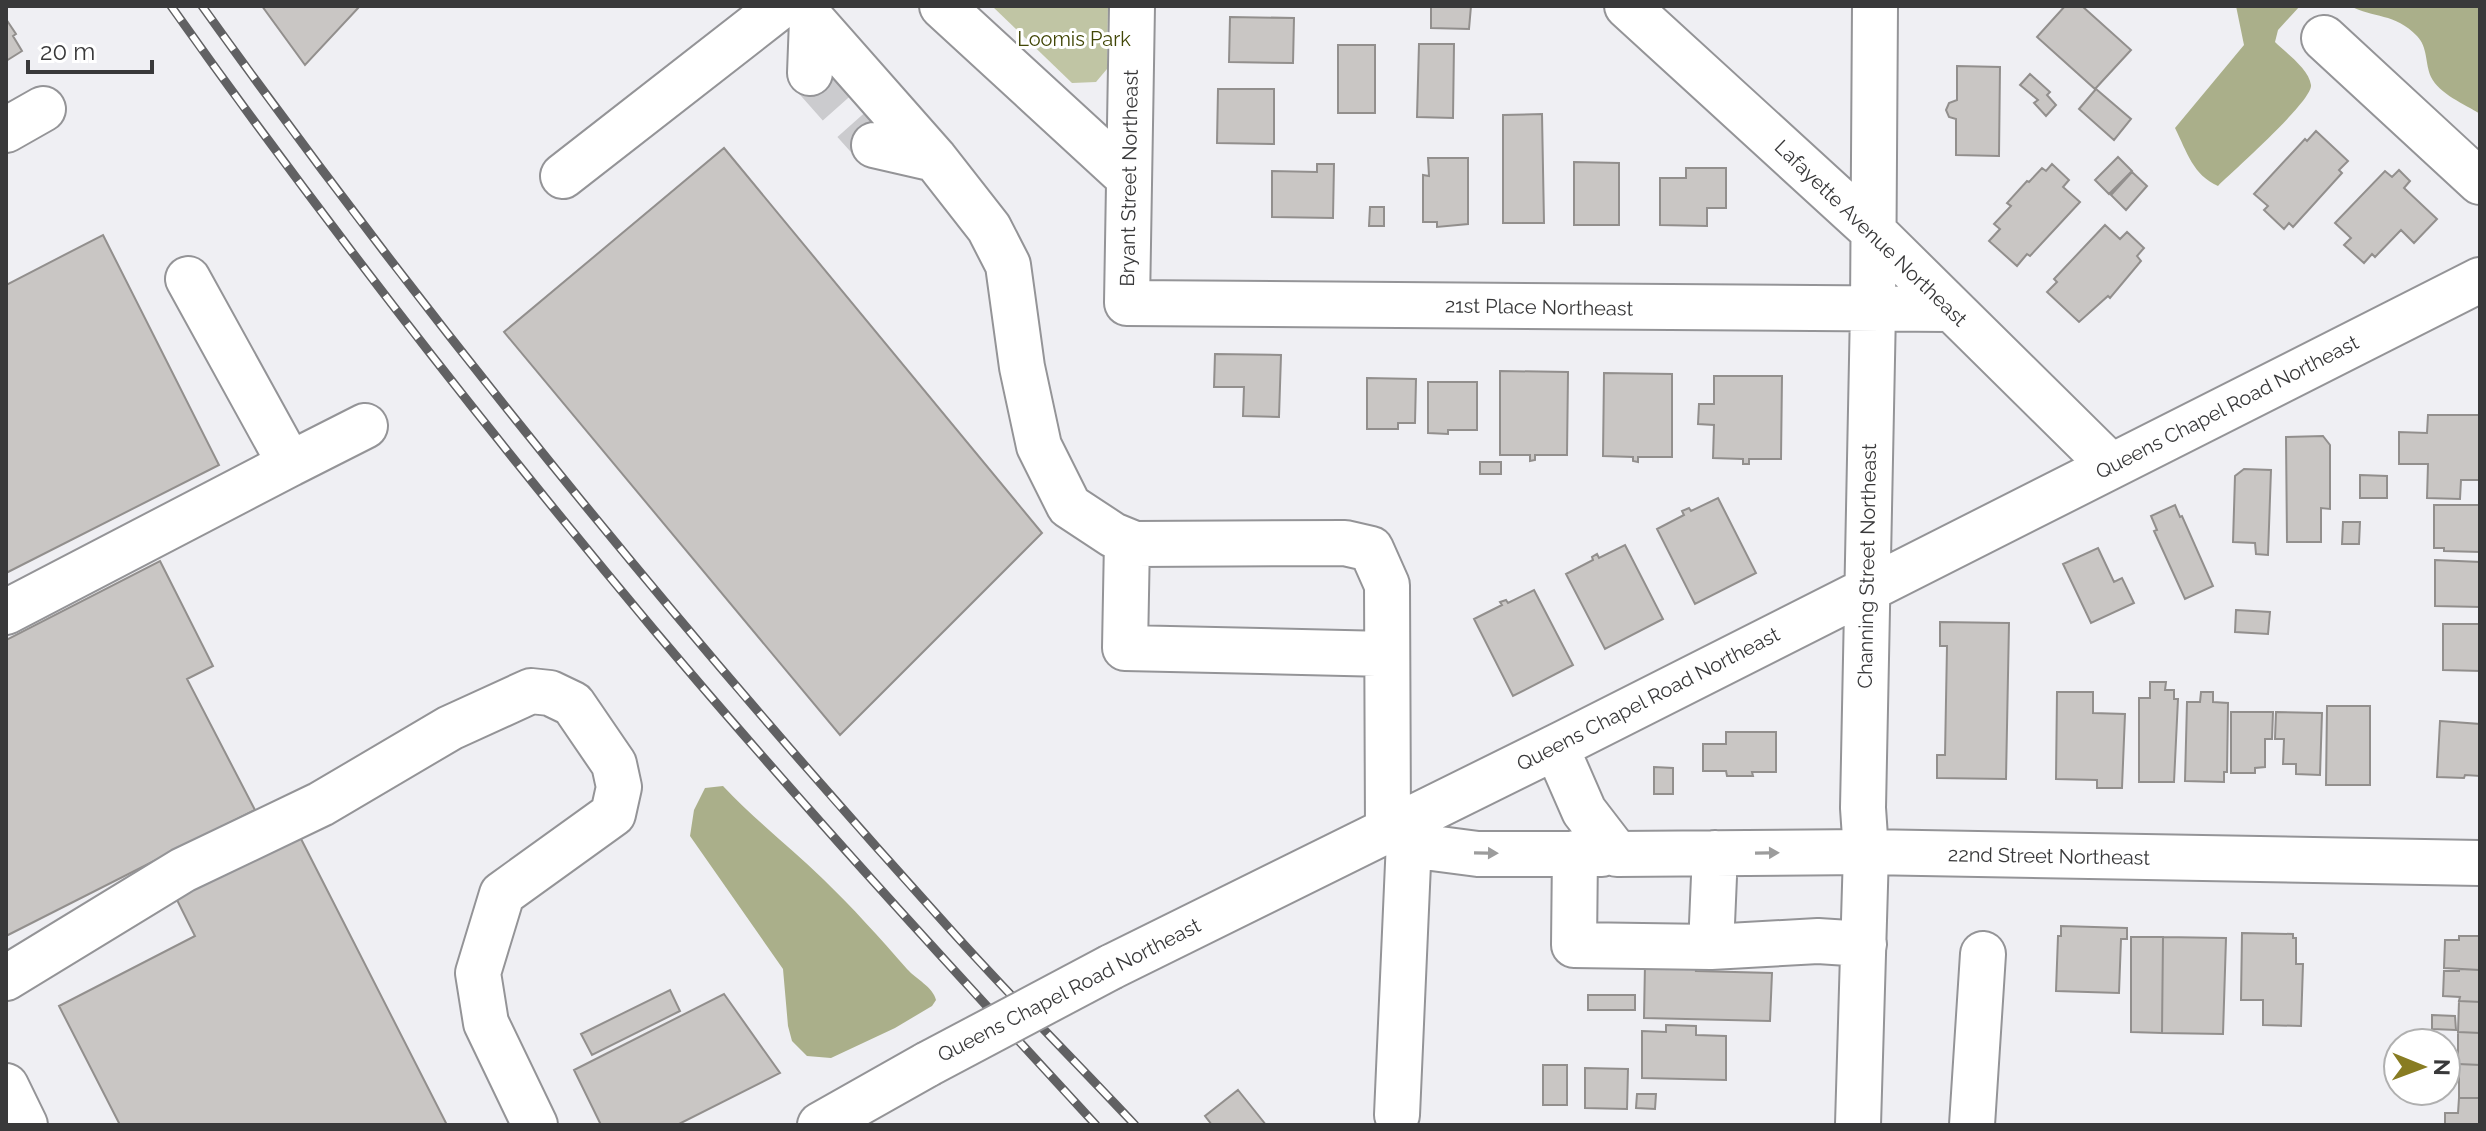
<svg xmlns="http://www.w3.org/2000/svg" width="2486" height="1131" font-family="Raleway,sans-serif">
<rect width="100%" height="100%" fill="#efeff3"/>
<path fill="#c0c5a4" d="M 992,6 L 1108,6 L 1107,69 L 1096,82 L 1072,83 Z"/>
<path fill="#aaaf8a" d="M 2236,6 L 2300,6 L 2278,30 L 2275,42 C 2286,53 2309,69 2311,85 C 2313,101 2233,171 2218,186 C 2193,175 2187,152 2175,128 L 2244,45 Z
M 2350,6 L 2480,6 L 2480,114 C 2465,104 2439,94 2431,77 C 2425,64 2428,47 2417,36 C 2395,13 2373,18 2350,6 Z
M 723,786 C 754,819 790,847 823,879 C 852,907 880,938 907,969 C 916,979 933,987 936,1000 L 932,1006 L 895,1028 L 831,1058 L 807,1056 L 792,1041 L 788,1026 L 783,969 L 690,836 L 694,810 L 705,788 Z"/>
<path fill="#c9c6c4" stroke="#928f8d" stroke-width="2" d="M 262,6 L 360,6 L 305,65 Z
M 1431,6 L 1471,6 L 1469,29 L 1431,28 Z
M 2065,6 L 2082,6 L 2131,50 L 2095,89 L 2037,37 Z
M 1230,17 L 1294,18 L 1293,63 L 1229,62 Z
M 6,19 L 16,34 L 13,36 L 22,51 L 6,61 Z
M 1419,44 L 1454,44 L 1453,118 L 1417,117 Z
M 1338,45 L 1375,45 L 1375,113 L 1338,113 Z
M 1957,66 L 2000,67 L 1999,156 L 1956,155 L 1956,119 L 1949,117 L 1946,110 L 1949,103 L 1957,100 Z
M 2030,74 L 2050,92 L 2047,95 L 2056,105 L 2046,116 L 2034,103 L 2038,100 L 2020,85 Z
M 1218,89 L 1274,89 L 1274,144 L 1217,143 Z
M 2096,89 L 2131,119 L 2114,140 L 2079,109 Z
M 1542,114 L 1544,223 L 1503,223 L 1503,115 Z
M 2316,131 L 2348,161 L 2339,170 L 2342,173 L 2293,227 L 2289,223 L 2284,229 L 2264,210 L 2268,206 L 2254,194 L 2305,139 L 2307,141 Z
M 724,148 L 1042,533 L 840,735 L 504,332 Z
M 2118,157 L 2132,171 L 2109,194 L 2095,180 Z
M 1428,158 L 1468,158 L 1468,224 L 1437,227 L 1437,222 L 1423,222 L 1423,175 L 1429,176 Z
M 1574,162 L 1619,163 L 1619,225 L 1574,225 Z
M 1317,164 L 1334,164 L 1333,218 L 1272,217 L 1272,171 L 1317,172 Z
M 2052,164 L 2069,180 L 2063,187 L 2080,202 L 2030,256 L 2027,254 L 2017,266 L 1989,241 L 2000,229 L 1994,224 L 2011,206 L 2007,203 L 2027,181 L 2029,182 L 2042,168 L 2046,171 Z
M 1686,168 L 1726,168 L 1726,208 L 1707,208 L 1707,226 L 1660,225 L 1660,178 L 1686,178 Z
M 2399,170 L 2410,181 L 2404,188 L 2437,219 L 2414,243 L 2401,230 L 2375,257 L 2372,254 L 2364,263 L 2344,245 L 2351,238 L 2335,223 L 2385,171 L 2392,177 Z
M 2132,172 L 2147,186 L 2126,210 L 2111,195 Z
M 1370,207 L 1384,207 L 1384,226 L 1369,226 Z
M 2105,225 L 2120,239 L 2127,232 L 2144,248 L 2137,256 L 2141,261 L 2110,298 L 2108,296 L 2079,322 L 2047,292 L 2057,282 L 2054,279 Z
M 103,235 L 219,465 L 6,573 L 6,285 Z
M 1215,354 L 1281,355 L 1279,417 L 1243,416 L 1244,387 L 1214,387 Z
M 1500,371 L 1568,372 L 1567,455 L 1535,455 L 1535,460 L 1530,461 L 1530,455 L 1500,455 Z
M 1604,373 L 1672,374 L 1672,457 L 1638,457 L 1638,462 L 1633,461 L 1633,457 L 1603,456 Z
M 1714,376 L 1782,376 L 1781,459 L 1749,459 L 1749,464 L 1743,464 L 1743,459 L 1713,458 L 1714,425 L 1698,424 L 1699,404 L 1714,404 Z
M 1367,378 L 1416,379 L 1415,423 L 1398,423 L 1398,429 L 1367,429 Z
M 1428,382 L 1477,382 L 1477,430 L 1448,430 L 1448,434 L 1428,433 Z
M 2428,415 L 2480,415 L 2480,480 L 2461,480 L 2460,499 L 2427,498 L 2428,464 L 2399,464 L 2399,432 L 2427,433 Z
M 2323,436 L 2330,445 L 2330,509 L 2321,508 L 2321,542 L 2287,542 L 2286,437 Z
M 1480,462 L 1501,462 L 1501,474 L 1480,474 Z
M 2244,469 L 2271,470 L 2268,555 L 2256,554 L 2255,543 L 2233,542 L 2235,476 Z
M 2360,475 L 2387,476 L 2387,498 L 2360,498 Z
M 1718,498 L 1756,573 L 1695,604 L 1657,529 L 1684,515 L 1682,511 L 1689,508 L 1691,511 Z
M 2175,505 L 2180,517 L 2182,516 L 2213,586 L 2185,599 L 2154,531 L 2157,530 L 2151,516 Z
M 2434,505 L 2480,505 L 2480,552 L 2444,551 L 2444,548 L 2434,548 Z
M 2343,522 L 2360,522 L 2359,544 L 2342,544 Z
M 1625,545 L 1663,619 L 1605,649 L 1566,574 L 1593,560 L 1592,557 L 1597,554 L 1599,558 Z
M 2098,548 L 2114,582 L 2122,578 L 2134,603 L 2091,623 L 2063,564 Z
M 2435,560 L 2480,562 L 2480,607 L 2435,606 Z
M 160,561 L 213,666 L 187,679 L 255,810 L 6,936 L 6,640 Z
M 1534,590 L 1573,665 L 1513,696 L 1474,619 L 1502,605 L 1500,602 L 1506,600 L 1508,603 Z
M 2236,610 L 2270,612 L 2268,634 L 2235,632 Z
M 1940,622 L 2009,623 L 2006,779 L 1937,778 L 1937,755 L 1945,755 L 1947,646 L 1940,646 Z
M 2443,624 L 2480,624 L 2480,671 L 2443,670 Z
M 2150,682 L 2166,682 L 2165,690 L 2174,690 L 2174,699 L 2178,699 L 2174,782 L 2139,782 L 2139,698 L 2150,698 Z
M 2057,692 L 2093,692 L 2093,713 L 2125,714 L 2122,788 L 2097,788 L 2097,780 L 2056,779 Z
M 2201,692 L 2213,692 L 2213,702 L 2228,703 L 2227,772 L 2224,772 L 2224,782 L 2185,781 L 2187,702 L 2200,702 Z
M 2327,706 L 2370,706 L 2370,785 L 2326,785 Z
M 2231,712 L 2273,712 L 2272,739 L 2265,739 L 2265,767 L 2255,768 L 2255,773 L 2231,773 Z
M 2276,712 L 2322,713 L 2320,775 L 2296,774 L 2296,764 L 2283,764 L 2284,739 L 2275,739 Z
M 2440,721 L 2480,724 L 2480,776 L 2465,775 L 2464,778 L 2437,777 Z
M 1726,732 L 1776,732 L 1776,772 L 1752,772 L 1753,776 L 1727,776 L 1726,771 L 1703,771 L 1703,744 L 1726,744 Z
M 1654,767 L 1673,768 L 1673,794 L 1654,794 Z
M 298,833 L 447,1125 L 120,1125 L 59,1006 L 195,936 L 175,896 Z
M 2061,926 L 2127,928 L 2127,939 L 2121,939 L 2119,993 L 2056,991 L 2058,936 L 2061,936 Z
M 2242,933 L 2293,934 L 2293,938 L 2296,938 L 2296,964 L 2303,964 L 2301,1026 L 2263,1025 L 2263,1000 L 2241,1000 Z
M 2459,936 L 2480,936 L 2480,970 L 2444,968 L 2445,940 L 2459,940 Z
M 2131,937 L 2163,937 L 2162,1033 L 2131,1032 Z
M 2163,937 L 2226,938 L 2223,1034 L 2162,1033 Z
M 1645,964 L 1697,965 L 1696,971 L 1772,973 L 1770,1021 L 1644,1018 Z
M 2459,969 L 2480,970 L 2480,1002 L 2459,1001 L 2460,997 L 2443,996 L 2444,971 L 2459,971 Z
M 670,990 L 680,1011 L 592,1055 L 581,1034 Z
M 724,994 L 780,1073 L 677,1125 L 601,1125 L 574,1070 Z
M 1588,995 L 1635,995 L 1635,1010 L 1588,1010 Z
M 2459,1001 L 2480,1002 L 2480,1033 L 2458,1032 Z
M 2432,1015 L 2455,1016 L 2456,1030 L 2432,1029 Z
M 1666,1025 L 1696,1026 L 1696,1035 L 1726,1036 L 1726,1080 L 1642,1078 L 1642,1031 L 1666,1032 Z
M 2458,1032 L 2480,1033 L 2480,1065 L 2458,1064 Z
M 2459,1064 L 2480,1065 L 2480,1098 L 2459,1098 Z
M 1543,1065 L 1567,1065 L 1567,1105 L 1543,1105 Z
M 1585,1068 L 1628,1069 L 1627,1109 L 1585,1108 Z
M 1238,1090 L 1266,1125 L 1212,1125 L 1205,1116 Z
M 1637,1094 L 1656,1094 L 1655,1109 L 1636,1108 Z
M 2459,1098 L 2480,1098 L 2480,1125 L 2445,1125 L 2445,1113 L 2458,1113 Z"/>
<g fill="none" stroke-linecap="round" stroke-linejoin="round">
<path stroke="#cbcbce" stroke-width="44" stroke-dasharray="44 22" stroke-linecap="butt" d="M 810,73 L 874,145"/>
<defs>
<path id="minor" d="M 800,6 L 935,159 L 989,228 L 1008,265 L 1022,367 L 1039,446 L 1069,506 L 1113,535 L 1135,544 L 1345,543 L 1371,549 L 1387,585 L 1388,829
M 942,6 L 1129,178
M 1132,6 L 1127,303 L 1950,309
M 1627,6 L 1873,231 L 2111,466
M 2324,38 L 2480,182
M 810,73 L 812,20
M 6,130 L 43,109
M 874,145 L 935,159
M 563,176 L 781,6
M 290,464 L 365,426
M 1127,541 L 1125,648 L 1387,654
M 6,612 L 290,464 L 188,279
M 1556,747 L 1584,811 L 1617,854 L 1866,852 L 2480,863
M 1409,845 L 1478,854 L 1602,854
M 1575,853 L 1574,945 L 1711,947 L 1818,941 L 1864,944
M 1711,947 L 1715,853
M 1111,967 L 1564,743 L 2480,280
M 6,978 L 183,870 L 321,804 L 450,728 L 531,691 L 550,693 L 573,704 L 614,764 L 619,787 L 613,814 L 502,894 L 478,973 L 486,1023 L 535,1125
M 6,1086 L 25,1125
M 1397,1115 L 1410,818
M 820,1125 L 928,1064
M 1858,1125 L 1866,852 L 1863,808 L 1873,310 L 1875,6
M 1972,1125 L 1983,954"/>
</defs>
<use href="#minor" stroke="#949497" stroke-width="48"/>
<use href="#minor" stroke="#fff" stroke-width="44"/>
<defs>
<path id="rail" d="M 171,6 C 323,220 485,428 654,630 C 796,799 946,962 1096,1125
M 202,6 C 432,327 684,635 949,928 C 1009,995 1073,1059 1135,1125"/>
</defs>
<use href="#rail" stroke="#616163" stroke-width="9"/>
<use href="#rail" stroke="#fff" stroke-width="6" stroke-dasharray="18" stroke-linecap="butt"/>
<defs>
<path id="minor-bridge" d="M 928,1064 L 1111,967"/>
</defs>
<use href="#minor-bridge" stroke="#949497" stroke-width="48" stroke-linecap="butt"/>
<use href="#minor-bridge" stroke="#fff" stroke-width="44"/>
</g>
<defs><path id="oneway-solid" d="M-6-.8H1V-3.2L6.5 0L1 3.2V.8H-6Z" transform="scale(2)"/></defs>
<g fill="#9c9c9c">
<use href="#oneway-solid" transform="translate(1486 853) rotate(1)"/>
<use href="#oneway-solid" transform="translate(1767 853) rotate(-1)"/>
</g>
<g text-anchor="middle" stroke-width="6" stroke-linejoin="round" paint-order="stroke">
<g font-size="20" fill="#414606" stroke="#fff">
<text x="1074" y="46">Loomis Park</text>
</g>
<g font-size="20" fill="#39393a" stroke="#fff">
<text transform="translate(1129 178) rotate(-89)" y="7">Bryant Street Northeast</text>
<text transform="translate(1871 233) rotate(44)" y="7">Lafayette Avenue Northeast</text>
<text transform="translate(1539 307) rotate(1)" y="7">21st Place Northeast</text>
<text transform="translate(2227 407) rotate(-27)" y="7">Queens Chapel Road Northeast</text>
<text transform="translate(1867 566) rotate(-89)" y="7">Channing Street Northeast</text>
<text transform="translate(1648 699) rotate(-27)" y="7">Queens Chapel Road Northeast</text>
<text transform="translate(2049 856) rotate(1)" y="7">22nd Street Northeast</text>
<text transform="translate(1069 990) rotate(-27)" y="7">Queens Chapel Road Northeast</text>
</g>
</g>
<rect width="2486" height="1131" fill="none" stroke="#39393a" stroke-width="16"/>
<g transform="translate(2422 1067) rotate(91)"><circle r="38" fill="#ffffff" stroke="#b0b0b0" stroke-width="2"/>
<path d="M0-6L14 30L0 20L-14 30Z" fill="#887c22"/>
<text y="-12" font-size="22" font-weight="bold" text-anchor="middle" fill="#39393a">N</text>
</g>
<path d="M28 60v12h124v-12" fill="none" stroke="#39393a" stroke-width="4"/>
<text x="40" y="60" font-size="24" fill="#39393a" stroke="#ffffff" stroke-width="6" paint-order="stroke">20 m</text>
</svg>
